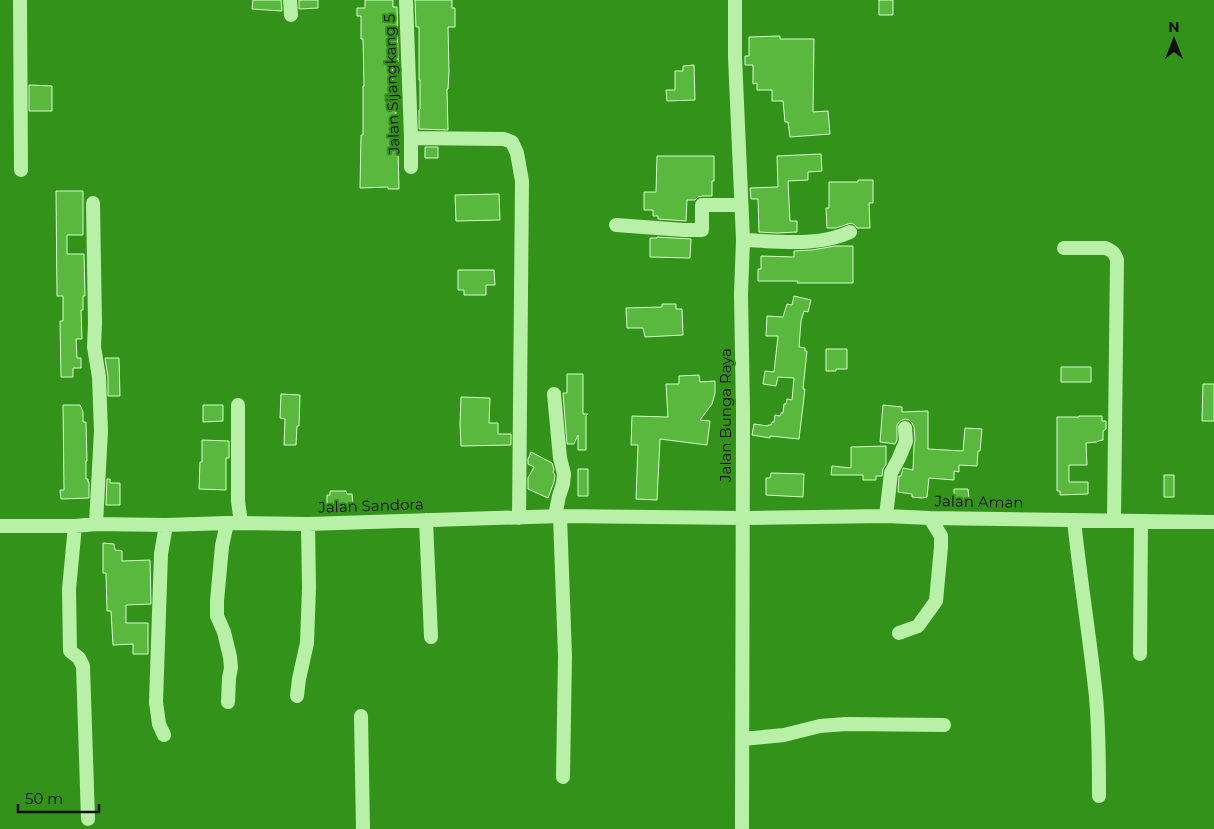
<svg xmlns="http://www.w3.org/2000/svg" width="1214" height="829" font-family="Montserrat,sans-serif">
<rect width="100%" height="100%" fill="#339219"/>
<path fill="#59b83d" stroke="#d9fbcf" d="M 253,0 L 281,0 L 282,11 L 252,9 Z
M 299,0 L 318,0 L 318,8 L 299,9 Z
M 365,0 L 393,0 L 393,7 L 397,7 L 398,62 L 392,62 L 393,85 L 396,85 L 396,115 L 393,115 L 393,135 L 399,135 L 399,149 L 398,149 L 399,189 L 388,189 L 388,187 L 360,188 L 361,135 L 363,135 L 363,86 L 364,86 L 363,39 L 361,39 L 361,16 L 357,16 L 357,8 L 365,8 Z
M 415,0 L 452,0 L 452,8 L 455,8 L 455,27 L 448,27 L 449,72 L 448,89 L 447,89 L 448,130 L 419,129 L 419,110 L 420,109 L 420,80 L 419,80 L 419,27 L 416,27 Z
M 879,0 L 893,0 L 893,15 L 879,15 Z
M 780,36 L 780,39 L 814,39 L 813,112 L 828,111 L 830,134 L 790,137 L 788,122 L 785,122 L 783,101 L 772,101 L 772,90 L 757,90 L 757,83 L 753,84 L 753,65 L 745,65 L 745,56 L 749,56 L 749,37 Z
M 694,65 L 695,100 L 667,101 L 666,90 L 675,90 L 675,71 L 683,71 L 683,66 Z
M 29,85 L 52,86 L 52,111 L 29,111 Z
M 425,147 L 438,147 L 438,158 L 425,158 Z
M 821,154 L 822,171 L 808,172 L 808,180 L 788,181 L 790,221 L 797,221 L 797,232 L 777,233 L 759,232 L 758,199 L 751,199 L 750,188 L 778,187 L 777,156 Z
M 657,156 L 714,156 L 714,181 L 712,181 L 712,196 L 702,196 L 698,197 L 695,200 L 687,200 L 686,221 L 658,219 L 658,216 L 653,216 L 653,210 L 644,210 L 644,192 L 656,192 Z
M 858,180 L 873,180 L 873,203 L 869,203 L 870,228 L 857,228 L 855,225 L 851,223 L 836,228 L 827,228 L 826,208 L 829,208 L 829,182 L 858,182 Z
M 56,191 L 83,191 L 83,235 L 67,235 L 67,254 L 84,254 L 85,296 L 83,296 L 83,310 L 81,310 L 82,339 L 76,339 L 77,358 L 81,358 L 81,368 L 73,368 L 73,377 L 61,377 L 60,321 L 63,321 L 63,296 L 57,296 Z
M 499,194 L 500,220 L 456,221 L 455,195 Z
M 657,237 L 691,239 L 690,258 L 650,257 L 650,238 L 657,238 Z
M 835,246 L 853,246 L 853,283 L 797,283 L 798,281 L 758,281 L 758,269 L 761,269 L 761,256 L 794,257 L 794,251 L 812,250 Z
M 458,270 L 494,270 L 495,285 L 486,285 L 486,295 L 464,295 L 464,290 L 458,290 Z
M 794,296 L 811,300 L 808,312 L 804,311 L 801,321 L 799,347 L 805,348 L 805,351 L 807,351 L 803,389 L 805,389 L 799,439 L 770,436 L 770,438 L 752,435 L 754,424 L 768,426 L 768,425 L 771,425 L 772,422 L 774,422 L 775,415 L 780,416 L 781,413 L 783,413 L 784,404 L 786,404 L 787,399 L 792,400 L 794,378 L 778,377 L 776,386 L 763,384 L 765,371 L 774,372 L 778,336 L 766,336 L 767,316 L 783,317 L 787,304 L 792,305 Z
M 662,304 L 676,304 L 676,309 L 682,309 L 683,335 L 645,337 L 643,328 L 627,328 L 626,308 L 662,307 Z
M 826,349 L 847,349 L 847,369 L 836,369 L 836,371 L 826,371 Z
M 105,358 L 119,358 L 120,396 L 108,396 L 108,377 Z
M 1061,367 L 1091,367 L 1091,382 L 1061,382 Z
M 567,374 L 583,374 L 583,414 L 588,414 L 586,416 L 586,450 L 578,450 L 578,435 L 574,444 L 567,444 L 563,393 L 567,393 Z
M 699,375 L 700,382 L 715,381 L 715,393 L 712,404 L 700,420 L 710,421 L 707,445 L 660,439 L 657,500 L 636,499 L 638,445 L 631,445 L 632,416 L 668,417 L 666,384 L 679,384 L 679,376 Z
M 1203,384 L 1214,384 L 1214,421 L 1202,421 Z
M 281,394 L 300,395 L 299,426 L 297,426 L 296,445 L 284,445 L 285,419 L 280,418 Z
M 461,397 L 490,398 L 489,423 L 498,423 L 498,434 L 511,434 L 511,445 L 461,446 L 460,424 Z
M 63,405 L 80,405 L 83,412 L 83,422 L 86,422 L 87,461 L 86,461 L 86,479 L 88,479 L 88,482 L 89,482 L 89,498 L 61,499 L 60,490 L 64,490 Z
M 203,405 L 223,405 L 223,421 L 203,422 Z
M 883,405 L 902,407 L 902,412 L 928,411 L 928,449 L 963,451 L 965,428 L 982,429 L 980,451 L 978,451 L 977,466 L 959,465 L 959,472 L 954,471 L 954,480 L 929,478 L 927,497 L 922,498 L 912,497 L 912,494 L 898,492 L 899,476 L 901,476 L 903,468 L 913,470 L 914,446 L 915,440 L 914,427 L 912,423 L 909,420 L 905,419 L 900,421 L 897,425 L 897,440 L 895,444 L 880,442 Z
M 1079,416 L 1102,416 L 1102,421 L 1106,421 L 1106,429 L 1103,431 L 1103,440 L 1098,441 L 1097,442 L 1086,443 L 1087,465 L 1069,465 L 1069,482 L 1088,482 L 1088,494 L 1060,495 L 1060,491 L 1057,491 L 1057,417 L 1079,417 Z
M 202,440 L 229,441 L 229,458 L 226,458 L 226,490 L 199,489 L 200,462 L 202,462 Z
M 886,446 L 886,464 L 883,469 L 882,476 L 876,476 L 876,480 L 863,480 L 863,475 L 831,475 L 832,466 L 851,468 L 851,447 Z
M 531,452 L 552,463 L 554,470 L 553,472 L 555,475 L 554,482 L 548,498 L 528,489 L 528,478 L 534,467 L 528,464 L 528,459 Z
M 578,469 L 588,469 L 588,496 L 578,496 Z
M 771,473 L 804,474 L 803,497 L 766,495 L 766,478 L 770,478 Z
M 1164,475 L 1174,475 L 1174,497 L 1164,497 Z
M 107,479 L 110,479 L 110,483 L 120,483 L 120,505 L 106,505 Z
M 954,489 L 968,489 L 969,499 L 954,499 Z
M 330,491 L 346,491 L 347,494 L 352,494 L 353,503 L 327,504 L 327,495 L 330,495 Z
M 103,543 L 114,544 L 115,550 L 122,551 L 122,561 L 150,560 L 151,604 L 126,605 L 126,623 L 148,623 L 148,654 L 133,654 L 133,644 L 113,645 L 111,611 L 107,611 L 106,573 L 103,573 Z"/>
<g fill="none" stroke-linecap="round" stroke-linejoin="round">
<path stroke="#b9f0a8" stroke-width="14" d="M 20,0 L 21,170
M 290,0 L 291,15
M 406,0 L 411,138 L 411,167
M 735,0 L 735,57 L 743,240 L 741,294 L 743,412 L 742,829
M 411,138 L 504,139 L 512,142 L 517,153 L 522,181 L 519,518
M 93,203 L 95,323 L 94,347 L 99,377 L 101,431 L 96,524
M 616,225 L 684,230 L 702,230 L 702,205 L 741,205
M 743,240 C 776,241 819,247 850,232
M 1064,248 L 1105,248 C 1112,250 1115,253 1117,260 L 1114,520
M 554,394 L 560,458 L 564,474 L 563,484 L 559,496 L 555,516
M 238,405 L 238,501 L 241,523
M 560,516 L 565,656 L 563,777
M 886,516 L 891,473 L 899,458 L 906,441 L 905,428
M 426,520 L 431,637
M 1074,520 C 1080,579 1090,638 1096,697 C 1099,730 1099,763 1099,796
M 227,523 L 222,546 L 217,601 L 217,616 L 224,632 L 230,657 L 231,668 L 229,678 L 228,702
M 0,526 L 75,526 L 96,524 L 166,525 L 227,523 L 308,524 L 560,516 L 743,518 L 886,516 L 930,518 L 1214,522
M 75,526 L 69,589 L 70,651 L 79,658 L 83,666 L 88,819
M 899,633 L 918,626 L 936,601 L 941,547 L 941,536 L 930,518
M 1140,654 L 1141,521
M 297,696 L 299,679 L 307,643 L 309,588 L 308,524
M 361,716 L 363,829
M 164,735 L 159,724 L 156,702 L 161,554 L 166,525
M 743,739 L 784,735 L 820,726 L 846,724 L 944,725"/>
</g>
<g text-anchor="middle" stroke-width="4" stroke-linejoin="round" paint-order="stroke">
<g font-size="15" fill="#111" stroke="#339219">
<text transform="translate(392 84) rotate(-92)" y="5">Jalan Sijangkang 5</text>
<text transform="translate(726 415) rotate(-90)" y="5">Jalan Bunga Raya</text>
<text transform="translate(979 502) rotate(1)" y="5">Jalan Aman</text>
<text transform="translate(371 506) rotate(-2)" y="5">Jalan Sandora</text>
</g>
</g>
<g transform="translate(1174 40)" stroke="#339219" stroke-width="4" paint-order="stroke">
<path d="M0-4L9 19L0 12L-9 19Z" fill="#111111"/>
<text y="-8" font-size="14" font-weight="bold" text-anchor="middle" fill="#111111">N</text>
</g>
<path d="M18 804v8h81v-8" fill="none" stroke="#111111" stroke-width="2.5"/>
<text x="25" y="804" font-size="15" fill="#111111" stroke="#339219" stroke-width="4" paint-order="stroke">50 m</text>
</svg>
